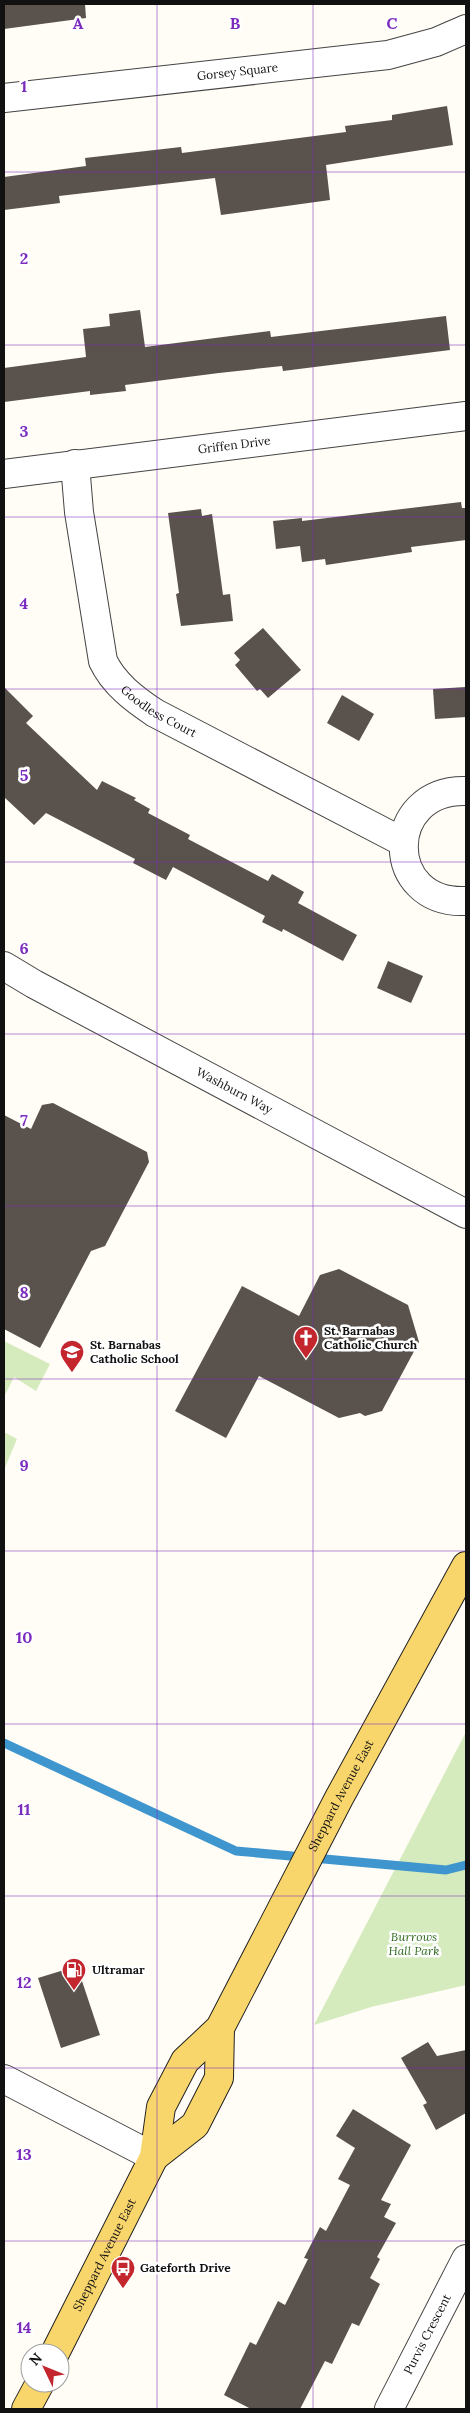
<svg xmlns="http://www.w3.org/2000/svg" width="470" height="2413" font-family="Lora,serif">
<rect width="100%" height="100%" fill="#fffdf5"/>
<path fill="#d5ebbd" d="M 4,1341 L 50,1364 L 36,1391 L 14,1377 L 4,1397 Z
M 4,1432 L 17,1439 L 4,1470 Z
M 466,1732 L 466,1985 L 371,2007 L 314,2025 Z"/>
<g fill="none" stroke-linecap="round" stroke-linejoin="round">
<path stroke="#3f96cf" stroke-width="9" d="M 4,1743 L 236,1851 L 446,1870 L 466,1865"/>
</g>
<path fill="#5a524d" d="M 4,4 L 85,4 L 86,18 L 4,29 Z
M 447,106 L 453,145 L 326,165 L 330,200 L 221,215 L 215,178 L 59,196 L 60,203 L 4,210 L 4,177 L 86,166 L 85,158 L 181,147 L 182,153 L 346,132 L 345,126 L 392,120 L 392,115 Z
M 140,310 L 145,347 L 270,331 L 271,337 L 446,316 L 450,350 L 283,371 L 282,366 L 219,373 L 125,385 L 126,391 L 90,395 L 90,391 L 4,402 L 4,368 L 86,357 L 83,329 L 110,326 L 109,314 Z
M 461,502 L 462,508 L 466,508 L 466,540 L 411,547 L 412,552 L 326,565 L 325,559 L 302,562 L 300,546 L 276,549 L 273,521 L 302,518 L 302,521 Z
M 201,509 L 202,516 L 212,514 L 223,595 L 230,594 L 233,621 L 181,626 L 176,594 L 179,593 L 168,513 Z
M 263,628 L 301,670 L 268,698 L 260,689 L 257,691 L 235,665 L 240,660 L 234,653 Z
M 4,687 L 33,716 L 26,723 L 97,790 L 102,781 L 136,798 L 134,800 L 150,809 L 148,813 L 190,835 L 188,839 L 268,881 L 272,874 L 304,892 L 298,903 L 357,935 L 343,961 L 283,929 L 282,932 L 262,922 L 265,916 L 173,867 L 166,880 L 133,863 L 135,859 L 46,813 L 34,825 L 4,797 Z
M 466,687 L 466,717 L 435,719 L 433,689 Z
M 342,695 L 374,714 L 359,741 L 327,723 Z
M 388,961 L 423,976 L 411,1003 L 377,988 Z
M 53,1103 L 147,1152 L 149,1162 L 105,1246 L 91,1251 L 40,1348 L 4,1329 L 4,1115 L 31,1129 L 42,1105 Z
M 339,1269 L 408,1305 L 419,1342 L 382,1411 L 365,1416 L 360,1413 L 339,1418 L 259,1376 L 226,1438 L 175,1411 L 242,1286 L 299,1316 L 320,1275 Z
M 77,1966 L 100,2035 L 61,2048 L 38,1978 Z
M 428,2042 L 437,2056 L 466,2050 L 466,2113 L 436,2130 L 423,2105 L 427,2103 L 401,2058 Z
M 353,2109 L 411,2145 L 381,2200 L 391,2204 L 384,2217 L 396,2223 L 377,2257 L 380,2259 L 370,2278 L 380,2284 L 359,2326 L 352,2323 L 332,2364 L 325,2361 L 300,2409 L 251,2409 L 224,2395 L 250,2342 L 256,2345 L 278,2301 L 285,2305 L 308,2259 L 304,2258 L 320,2227 L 326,2231 L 350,2185 L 338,2179 L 355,2148 L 336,2136 Z"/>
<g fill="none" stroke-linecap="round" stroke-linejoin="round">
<defs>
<g id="minor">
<path id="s1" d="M 4,98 L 388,55 L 436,42 L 466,29"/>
<path id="s2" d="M 75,464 L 79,512 L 103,661 C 114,684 134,699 155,713 L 403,842"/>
<path id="s3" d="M 4,474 L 466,416"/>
<path d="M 466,791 C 383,789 383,905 466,901"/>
<path id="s4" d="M 4,966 L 34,984 L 466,1214"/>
<path d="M 4,2079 L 154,2157"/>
<path id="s5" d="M 389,2409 L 466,2259"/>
</g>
<g id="major">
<path d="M 154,2157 L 195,2125 L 219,2078 L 220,2028"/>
<path id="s6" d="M 55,2353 L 154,2157 L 161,2107 L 185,2061 L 220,2028 L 339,1798 L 466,1566"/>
<path d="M 26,2409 L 40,2383"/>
</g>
</defs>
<use href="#minor" stroke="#444" stroke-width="30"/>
<use href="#major" stroke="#222" stroke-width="30"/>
<use href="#minor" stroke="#fff" stroke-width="28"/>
<use href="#major" stroke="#f9d66b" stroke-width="28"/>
</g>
<path fill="none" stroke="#7b2cbf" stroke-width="1" stroke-opacity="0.55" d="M 157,4 L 157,2409M 313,4 L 313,2409M 4,172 L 466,172M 4,345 L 466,345M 4,517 L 466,517M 4,689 L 466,689M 4,862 L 466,862M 4,1034 L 466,1034M 4,1206 L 466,1206M 4,1379 L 466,1379M 4,1551 L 466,1551M 4,1724 L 466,1724M 4,1896 L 466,1896M 4,2068 L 466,2068M 4,2241 L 466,2241"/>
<defs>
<symbol id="church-pin" viewBox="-11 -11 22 30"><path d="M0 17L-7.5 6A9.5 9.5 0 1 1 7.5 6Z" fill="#c4262e" stroke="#fff"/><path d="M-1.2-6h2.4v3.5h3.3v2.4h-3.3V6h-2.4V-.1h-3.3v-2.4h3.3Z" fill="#fff"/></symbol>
<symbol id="school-pin" viewBox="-11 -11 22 30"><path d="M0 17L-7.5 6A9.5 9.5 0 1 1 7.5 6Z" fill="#c4262e" stroke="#fff"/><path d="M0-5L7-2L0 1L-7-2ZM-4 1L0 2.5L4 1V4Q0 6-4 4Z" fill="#fff"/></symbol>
<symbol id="fuel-pin" viewBox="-11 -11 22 30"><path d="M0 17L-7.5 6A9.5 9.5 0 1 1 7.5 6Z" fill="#c4262e" stroke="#fff"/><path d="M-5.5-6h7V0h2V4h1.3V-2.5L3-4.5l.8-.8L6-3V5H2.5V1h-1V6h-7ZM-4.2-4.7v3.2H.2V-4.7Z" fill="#fff"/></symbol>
<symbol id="bus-pin" viewBox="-11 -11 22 30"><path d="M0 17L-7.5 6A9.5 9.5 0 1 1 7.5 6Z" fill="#c4262e" stroke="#fff"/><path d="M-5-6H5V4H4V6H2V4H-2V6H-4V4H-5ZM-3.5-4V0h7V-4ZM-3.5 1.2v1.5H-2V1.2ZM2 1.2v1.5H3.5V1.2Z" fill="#fff"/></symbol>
</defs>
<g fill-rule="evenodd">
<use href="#church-pin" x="292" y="1324" width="28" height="38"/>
<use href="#school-pin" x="58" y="1338" width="28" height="38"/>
<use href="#fuel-pin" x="60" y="1956" width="28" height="38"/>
<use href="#bus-pin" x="109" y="2254" width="28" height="38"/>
</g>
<g text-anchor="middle" stroke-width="5" stroke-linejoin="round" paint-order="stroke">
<g font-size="12" fill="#111" stroke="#fff">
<text dy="4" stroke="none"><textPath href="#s1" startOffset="235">Gorsey Square</textPath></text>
<text dy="4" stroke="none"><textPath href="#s3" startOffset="232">Griffen Drive</textPath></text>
<text dy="4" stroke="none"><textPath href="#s2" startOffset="276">Goodless Court</textPath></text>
<text dy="4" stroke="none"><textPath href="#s4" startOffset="262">Washburn Way</textPath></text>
<text dy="4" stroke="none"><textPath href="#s6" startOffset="632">Sheppard Avenue East</textPath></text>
<text dy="4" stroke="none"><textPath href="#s6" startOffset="110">Sheppard Avenue East</textPath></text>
<text dy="4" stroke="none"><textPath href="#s5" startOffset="84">Purvis Crescent</textPath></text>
</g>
<g font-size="12" font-weight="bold" fill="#111" stroke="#fff" text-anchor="start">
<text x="324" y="1335">St. Barnabas<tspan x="324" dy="14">Catholic Church</tspan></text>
<text x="90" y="1349">St. Barnabas<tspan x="90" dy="14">Catholic School</tspan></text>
<text x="92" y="1974">Ultramar</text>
<text x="140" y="2272">Gateforth Drive</text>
</g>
<g font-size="12" font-style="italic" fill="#2f6b1f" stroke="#fff">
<text x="414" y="1941">Burrows<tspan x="414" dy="14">Hall Park</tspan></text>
</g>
</g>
<g font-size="16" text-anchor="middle" font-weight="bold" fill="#7b2cbf" stroke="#fff" stroke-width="5" stroke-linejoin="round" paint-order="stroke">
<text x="78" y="29">A</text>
<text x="235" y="29">B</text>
<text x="392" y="29">C</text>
<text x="24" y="92">1</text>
<text x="24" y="264">2</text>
<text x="24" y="437">3</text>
<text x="24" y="609">4</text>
<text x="24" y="781">5</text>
<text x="24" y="954">6</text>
<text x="24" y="1126">7</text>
<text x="24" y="1298">8</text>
<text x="24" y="1471">9</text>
<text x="24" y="1643">10</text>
<text x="24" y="1815">11</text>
<text x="24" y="1988">12</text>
<text x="24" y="2160">13</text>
<text x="24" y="2333">14</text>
</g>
<rect width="470" height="2413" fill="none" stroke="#111111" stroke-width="10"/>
<g transform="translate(45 2368) rotate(313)"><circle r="24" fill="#ffffff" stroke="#a0a0a0"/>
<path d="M0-4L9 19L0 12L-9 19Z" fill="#c4262e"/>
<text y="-8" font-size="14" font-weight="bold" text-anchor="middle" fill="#111111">N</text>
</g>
</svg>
